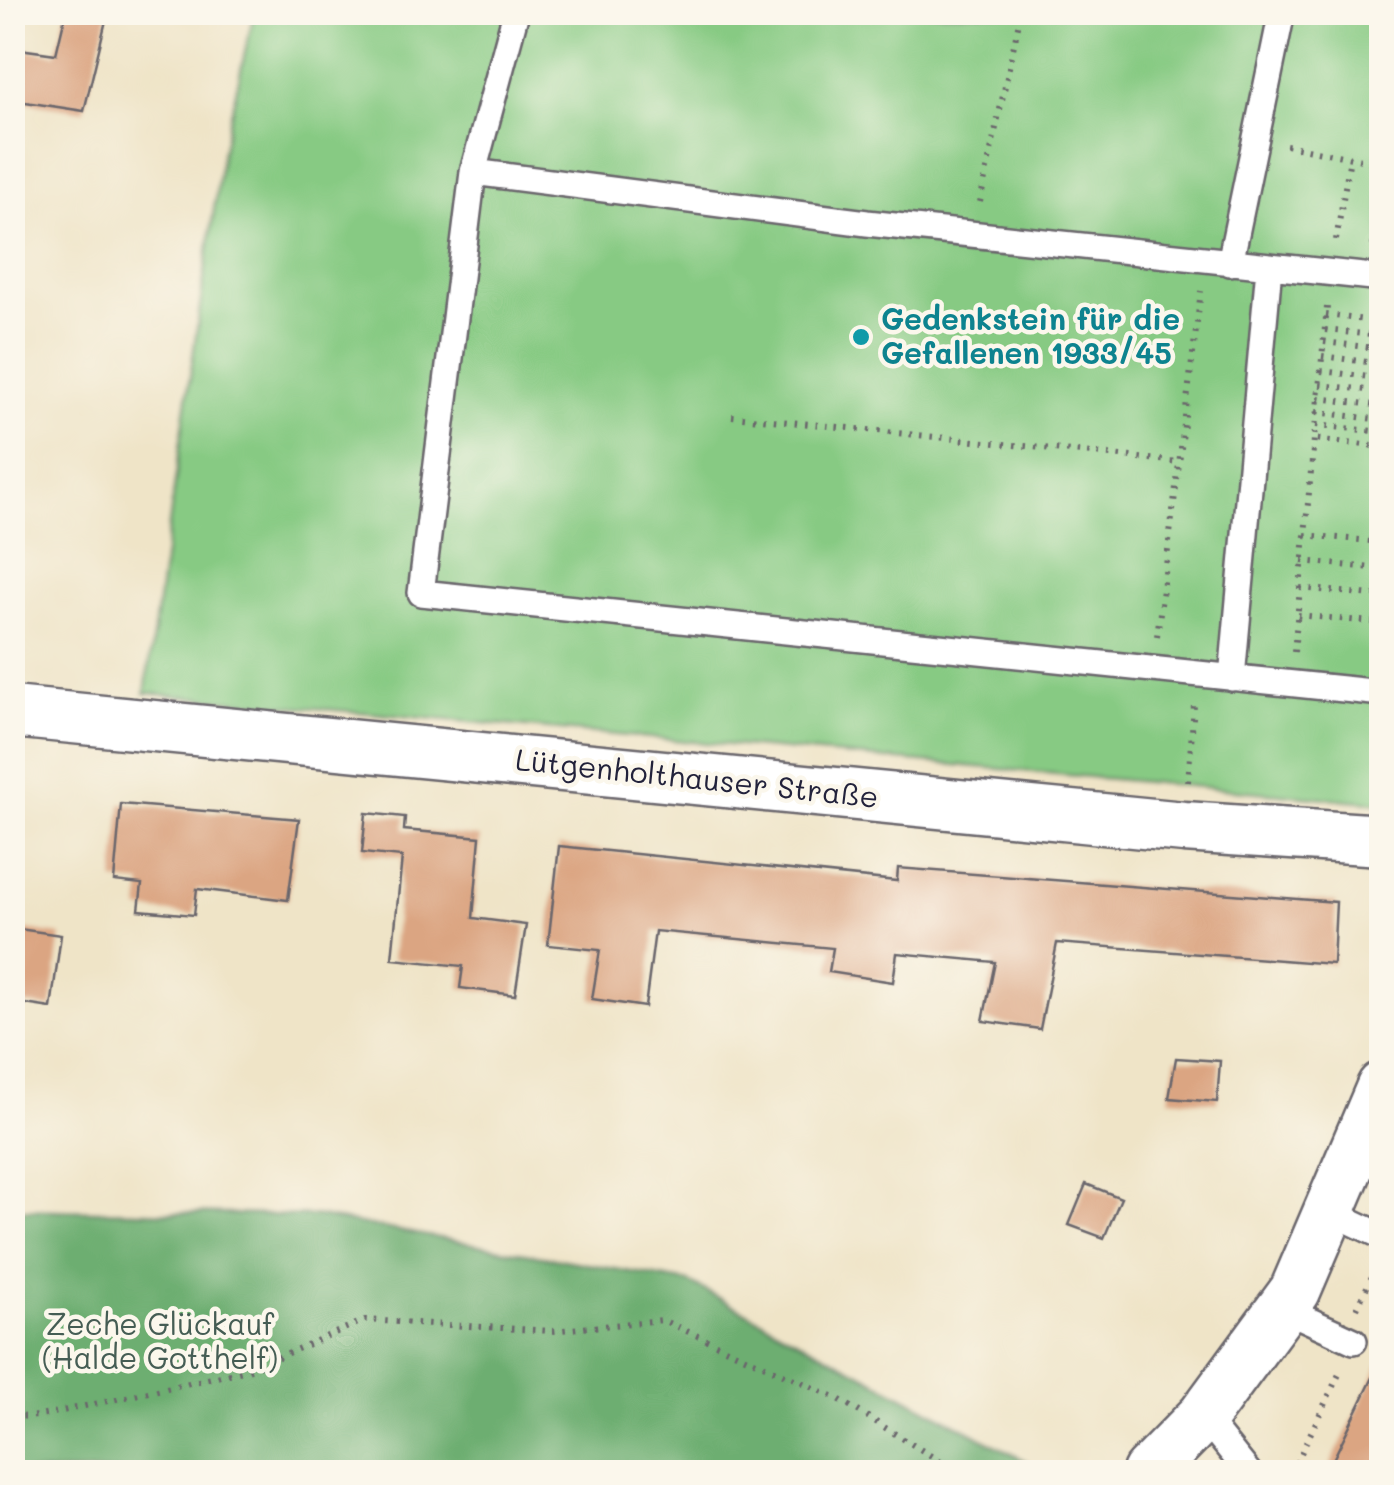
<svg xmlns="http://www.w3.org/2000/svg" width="1394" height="1485" font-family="Mali,sans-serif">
<rect width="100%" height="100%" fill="#fbf7ec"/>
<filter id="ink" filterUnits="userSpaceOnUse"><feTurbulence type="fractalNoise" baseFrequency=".01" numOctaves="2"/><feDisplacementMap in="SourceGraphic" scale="20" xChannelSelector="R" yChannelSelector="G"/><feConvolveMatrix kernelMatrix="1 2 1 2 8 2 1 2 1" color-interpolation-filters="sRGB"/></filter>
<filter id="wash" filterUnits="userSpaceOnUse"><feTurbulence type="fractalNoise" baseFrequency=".0048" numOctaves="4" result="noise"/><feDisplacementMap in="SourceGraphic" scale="40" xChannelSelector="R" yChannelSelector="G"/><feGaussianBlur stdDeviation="2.25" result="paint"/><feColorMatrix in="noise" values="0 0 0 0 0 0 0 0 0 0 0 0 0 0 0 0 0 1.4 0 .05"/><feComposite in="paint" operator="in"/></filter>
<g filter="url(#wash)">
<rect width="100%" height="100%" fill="#efe4c7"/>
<path fill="#87ca83" stroke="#54765f" stroke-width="2.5" d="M 254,13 L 1381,13 L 1381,803 L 145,693 L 222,153 Z"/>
<path fill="#6dae71" stroke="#486856" stroke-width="2.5" d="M 13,1209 L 315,1216 L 689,1282 L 1046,1472 L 13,1472 Z"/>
<g id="blocks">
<path fill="#dba582" d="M 66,12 L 108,12 L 84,111 L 12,100 L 12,48 L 56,54 Z
M 121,804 L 299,819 L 288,900 L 197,889 L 194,915 L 139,910 L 142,884 L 114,881 Z
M 366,813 L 405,817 L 404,830 L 480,837 L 473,918 L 526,925 L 515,995 L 460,988 L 463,966 L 392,959 L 402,857 L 362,853 Z
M 559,846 L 897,881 L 898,868 L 1336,902 L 1333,964 L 1057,943 L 1040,1029 L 983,1021 L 995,962 L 897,953 L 893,982 L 829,972 L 833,948 L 655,931 L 645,1007 L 592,999 L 600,950 L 548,945 Z
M 12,928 L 61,935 L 51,1008 L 12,1002 Z
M 1176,1058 L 1220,1061 L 1217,1102 L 1169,1098 Z
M 1086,1184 L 1121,1198 L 1104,1238 L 1069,1225 Z
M 1382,1359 L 1382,1472 L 1327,1472 Z"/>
</g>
</g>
<g filter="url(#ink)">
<use href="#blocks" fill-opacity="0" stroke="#6a666c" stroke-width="2.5"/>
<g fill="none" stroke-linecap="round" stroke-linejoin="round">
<defs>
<path id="service" d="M 473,172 L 516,12
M 1230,263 L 1282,12
M 1382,278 L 867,223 L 473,172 L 421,593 L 1382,693
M 1232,678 L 1269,267
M 1331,1212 L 1382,1236
M 1282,1308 L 1354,1341
M 1203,1416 L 1248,1472"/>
<path id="minor" d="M 12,712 L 1184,827 L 1382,840
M 1148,1472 L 1203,1416 L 1295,1291 L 1382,1087"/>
</defs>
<use href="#service" stroke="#6a666c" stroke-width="30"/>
<use href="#minor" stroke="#6a666c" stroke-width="55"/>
<path stroke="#6a666c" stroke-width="6" stroke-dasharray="2.5 8" stroke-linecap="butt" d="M 1286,145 L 1382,164
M 980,202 L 1021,12
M 1336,240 L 1350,158
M 1373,246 L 1382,194
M 1327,307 L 1314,439 L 1382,447
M 1326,315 L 1382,322
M 1325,330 L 1382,336
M 1324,342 L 1382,349
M 1322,356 L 1382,364
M 1321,371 L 1378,378
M 1320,385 L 1377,391
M 1318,398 L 1382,406
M 1375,405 L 1379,364
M 1316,412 L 1382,420
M 732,416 L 1179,462
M 1316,425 L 1382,432
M 1305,535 L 1382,542
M 1302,561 L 1382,569
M 1300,588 L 1382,596
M 1298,615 L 1382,623
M 1157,636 L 1201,291
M 1294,652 L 1314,439
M 1188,782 L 1194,705
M 1357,1308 L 1375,1270
M 12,1417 L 40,1416 L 248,1370 L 365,1320 L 552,1331 L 662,1320 L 837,1398 L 957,1472
M 1292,1472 L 1341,1370"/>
<use href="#service" stroke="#fff" stroke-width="25"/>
<use href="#minor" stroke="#fff" stroke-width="50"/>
</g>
</g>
<circle fill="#0f9aa8" stroke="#fbf7ec" stroke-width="4" cx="861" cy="337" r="10"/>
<g text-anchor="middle" stroke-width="9" stroke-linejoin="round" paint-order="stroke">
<g font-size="30" font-weight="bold" fill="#0d838f" stroke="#fbf7ec" text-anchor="start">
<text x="881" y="330">Gedenkstein für die<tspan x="881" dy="34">Gefallenen 1933/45</tspan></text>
</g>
<g font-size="30" fill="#22223b" stroke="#fbf7ec">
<text transform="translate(697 779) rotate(6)" y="10">Lütgenholthauser Straße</text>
</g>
<g font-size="30" fill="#455d54" stroke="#fbf7ec">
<text x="160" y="1335">Zeche Glückauf<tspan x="160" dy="34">(Halde Gotthelf)</tspan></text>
</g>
</g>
<rect width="1394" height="1485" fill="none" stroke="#fbf7ec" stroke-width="50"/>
</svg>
